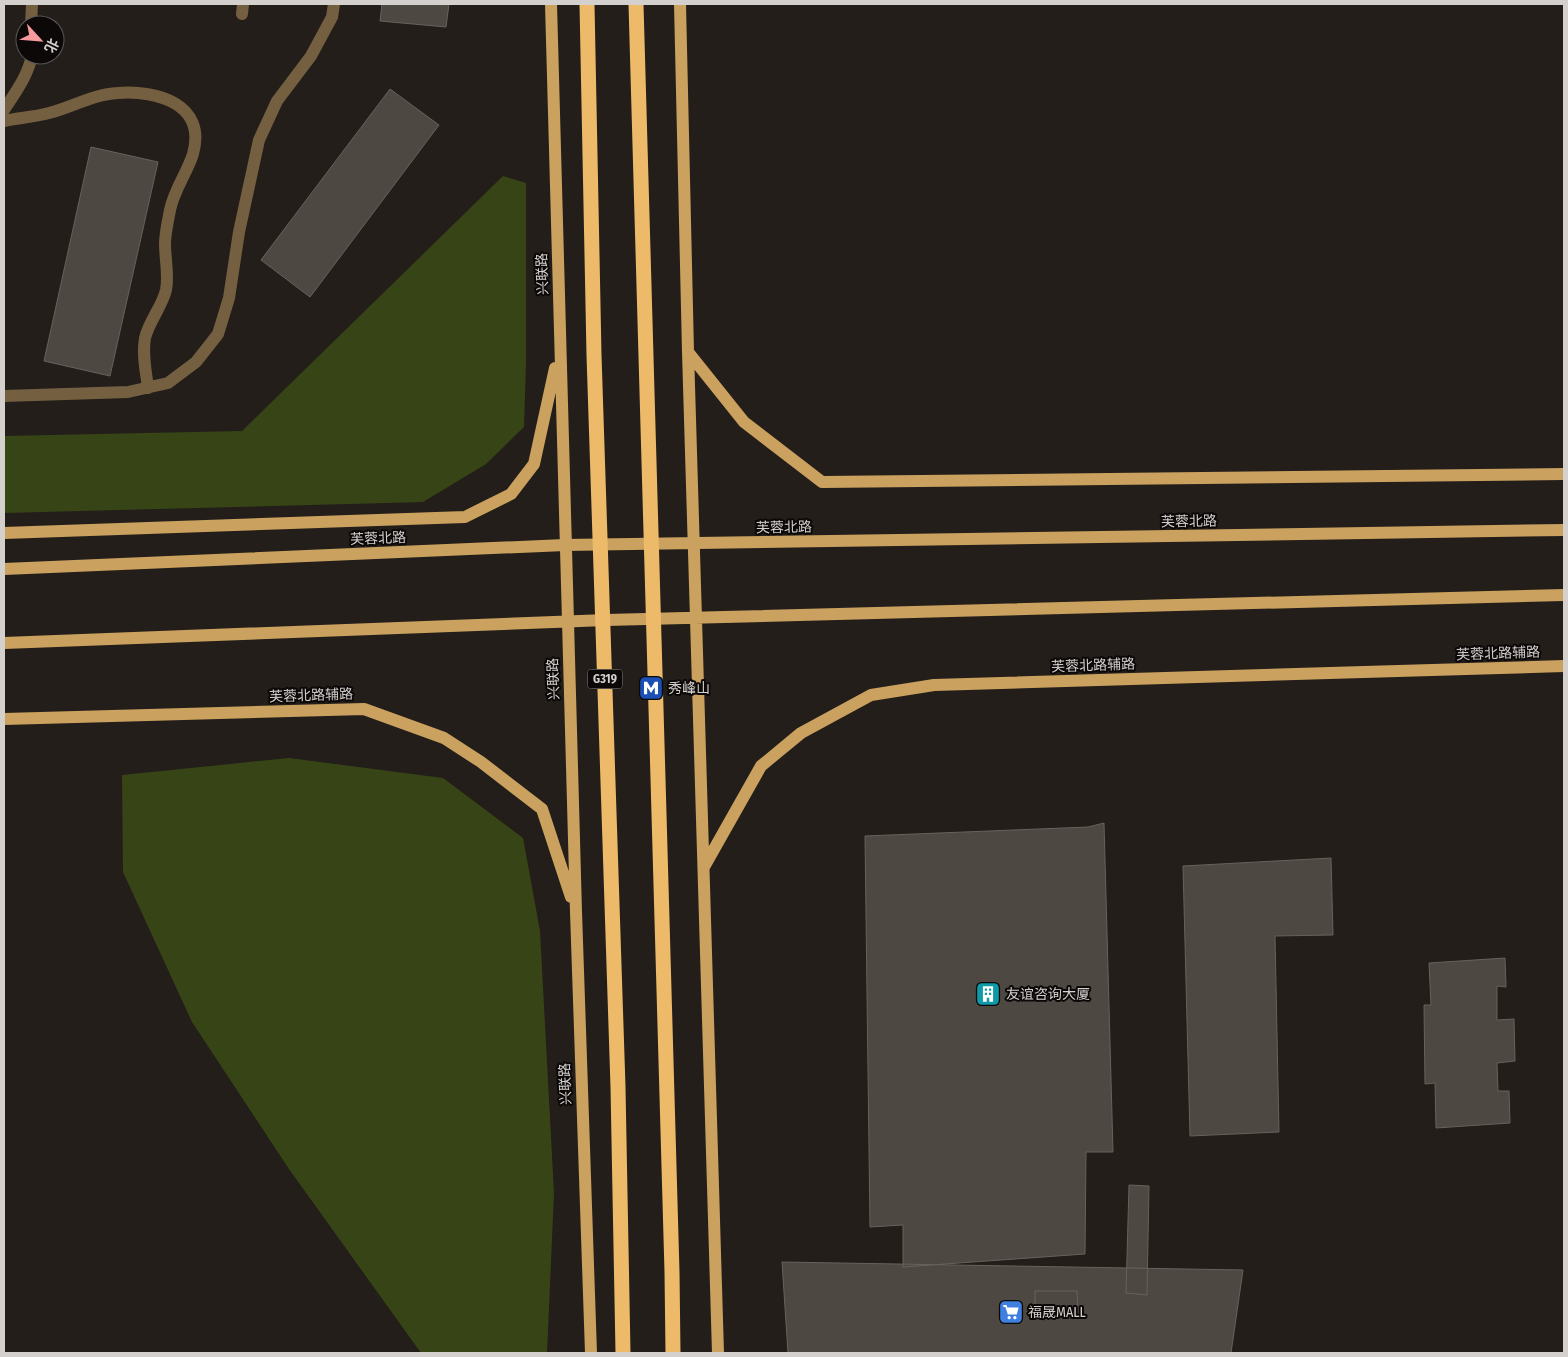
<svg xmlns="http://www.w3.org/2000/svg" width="1568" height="1357" font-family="'Fira Sans Condensed','Noto Sans SC',sans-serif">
<rect width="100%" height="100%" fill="#231e1a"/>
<path fill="#374516" d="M 503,176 L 526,183 L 526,363 L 524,427 L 486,464 L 423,502 L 4,513 L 4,436 L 242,431 Z
M 289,758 L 443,778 L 523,838 L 540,931 L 554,1193 L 547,1353 L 421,1353 L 289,1169 L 192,1022 L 123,872 L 122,775 Z"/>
<path fill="#4e4843" stroke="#68615d" d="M 382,4 L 449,4 L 446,27 L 380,21 Z
M 390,89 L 439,125 L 310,297 L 261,260 Z
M 91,147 L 158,162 L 110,376 L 44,361 Z
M 1104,823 L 1113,1152 L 1086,1152 L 1085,1254 L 903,1267 L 903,1225 L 870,1227 L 865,836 L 1088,827 Z
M 1331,858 L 1333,935 L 1275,936 L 1279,1132 L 1190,1136 L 1183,866 Z
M 1505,958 L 1506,987 L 1497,986 L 1497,1020 L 1514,1019 L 1515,1061 L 1497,1063 L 1498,1091 L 1509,1091 L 1510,1123 L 1436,1128 L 1435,1083 L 1425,1084 L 1424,1005 L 1431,1005 L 1429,963 Z
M 1129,1185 L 1149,1186 L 1147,1295 L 1126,1293 Z
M 782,1262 L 1243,1270 L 1231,1353 L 788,1353 Z
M 1035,1291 L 1077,1291 L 1078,1316 L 1035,1316 Z"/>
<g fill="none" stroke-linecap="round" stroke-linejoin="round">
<path stroke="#746041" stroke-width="12" d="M 242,14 L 243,4
M 31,25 L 32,4
M 4,110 C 15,93 28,76 32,55
M 4,121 C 19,118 34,117 49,113 C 72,107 94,94 118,93 C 157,90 207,104 193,154 C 187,173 174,190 170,210 C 168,221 165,233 165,244 C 165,259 169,275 166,290 C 162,307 149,321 145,338 C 142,355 146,371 148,388
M 4,396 L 128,392 L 168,383 L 196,362 L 218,334 L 229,298 L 239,232 L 259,140 L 277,101 L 311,56 L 332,17 L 334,4"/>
<path stroke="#caa15e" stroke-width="12" d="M 551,4 L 576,912 L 591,1353
M 680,4 L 688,352 L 718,1353
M 688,352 L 744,422 L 822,482 L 1564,474
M 4,533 L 465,517 L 511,494 L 534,464 L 555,368
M 4,569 L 565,545 L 1564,530
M 4,643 L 606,620 L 1564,595
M 4,719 L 364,709 L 444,738 L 481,762 L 542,809 L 571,897
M 704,867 L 761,766 L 801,733 L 871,695 L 934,685 L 1564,666"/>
<path stroke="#edba69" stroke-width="15" d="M 587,4 L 594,355 L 618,1087 L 623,1353
M 636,4 L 672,1272 L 673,1353"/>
</g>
<defs>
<symbol id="metro-square" viewBox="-11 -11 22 22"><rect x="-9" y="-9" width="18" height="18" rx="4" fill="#1a4fb4" stroke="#0b0807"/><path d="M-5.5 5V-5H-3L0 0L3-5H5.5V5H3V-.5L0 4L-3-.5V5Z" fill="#fff"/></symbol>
<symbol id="building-square" viewBox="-11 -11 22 22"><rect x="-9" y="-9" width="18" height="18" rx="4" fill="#0f9aa8" stroke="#0b0807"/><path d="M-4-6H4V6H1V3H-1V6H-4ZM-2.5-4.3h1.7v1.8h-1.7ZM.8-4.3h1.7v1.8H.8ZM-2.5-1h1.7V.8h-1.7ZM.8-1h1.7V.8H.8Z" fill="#fff"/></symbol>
<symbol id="supermarket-square" viewBox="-11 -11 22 22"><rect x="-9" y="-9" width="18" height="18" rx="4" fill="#3f7fe0" stroke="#0b0807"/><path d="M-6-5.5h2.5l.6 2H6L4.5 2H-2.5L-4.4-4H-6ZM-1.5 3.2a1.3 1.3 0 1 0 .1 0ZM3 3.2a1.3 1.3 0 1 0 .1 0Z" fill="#fff"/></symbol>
</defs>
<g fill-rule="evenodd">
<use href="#metro-square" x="637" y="674" width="28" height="28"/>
<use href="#building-square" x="974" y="980" width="28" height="28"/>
<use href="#supermarket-square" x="997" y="1298" width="28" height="28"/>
</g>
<g text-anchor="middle" stroke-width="4" stroke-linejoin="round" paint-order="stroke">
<rect fill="#0b0807" stroke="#989492" stroke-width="1" x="587.5" y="669.5" width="35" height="19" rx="4"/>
<g font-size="12" font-weight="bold" fill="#d4d0ce">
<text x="605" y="683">G319</text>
</g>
<g font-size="14" fill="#d4d0ce" stroke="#0b0807">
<text transform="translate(542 274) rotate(-92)" y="5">兴联路</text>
<text transform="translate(1189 521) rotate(-1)" y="5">芙蓉北路</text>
<text transform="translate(784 527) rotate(-1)" y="5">芙蓉北路</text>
<text transform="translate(378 538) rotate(-2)" y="5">芙蓉北路</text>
<text transform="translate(1498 653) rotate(-2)" y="5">芙蓉北路辅路</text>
<text transform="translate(1093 665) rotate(-2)" y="5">芙蓉北路辅路</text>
<text transform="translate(553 679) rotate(-92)" y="5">兴联路</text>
<text transform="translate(311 695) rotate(-2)" y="5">芙蓉北路辅路</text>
<text transform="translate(565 1084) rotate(-92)" y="5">兴联路</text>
</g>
<g font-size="14" fill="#d4d0ce" stroke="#0b0807" text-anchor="start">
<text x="668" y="693">秀峰山</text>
<text x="1006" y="999">友谊咨询大厦</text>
<text x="1028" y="1317">福晟MALL</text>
</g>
</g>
<rect width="1568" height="1357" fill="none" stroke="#d4d0ce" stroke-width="10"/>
<g transform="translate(40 40) rotate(116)"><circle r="24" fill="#0b0807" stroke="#5b5857"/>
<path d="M0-4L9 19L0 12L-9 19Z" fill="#f59b9e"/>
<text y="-8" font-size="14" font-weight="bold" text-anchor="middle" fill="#d4d0ce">北</text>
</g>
</svg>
